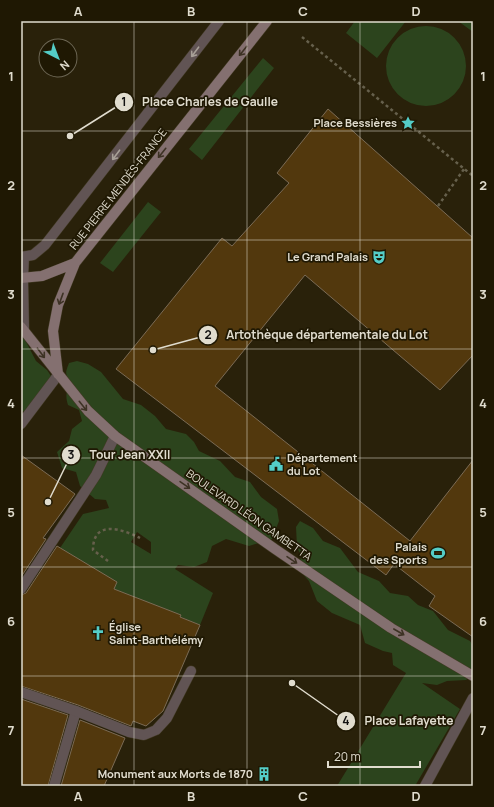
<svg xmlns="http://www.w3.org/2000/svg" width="494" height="807" font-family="Manrope,sans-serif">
<rect width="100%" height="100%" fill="#29210a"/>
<path fill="#2c441d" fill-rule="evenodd" d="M 355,21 L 406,21 L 377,58 L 346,33 Z
M 458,21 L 473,21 L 473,32 Z
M386 66a40 40 0 1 1 80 0a40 40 0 1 1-80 0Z
M 263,58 L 274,68 L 202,160 L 189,149 Z
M 148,202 L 161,212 L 113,272 L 100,263 Z
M 21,332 L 36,361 L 47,370 L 51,376 L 50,390 L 26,412 L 21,411 Z
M 77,361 L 88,364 L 101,372 L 123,399 L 141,405 L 155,416 L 166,429 L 186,434 L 194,442 L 199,451 L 220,461 L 235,477 L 250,482 L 261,497 L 277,509 L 279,521 L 272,539 L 249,546 L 226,539 L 212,546 L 207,562 L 194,567 L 178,565 L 175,569 L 213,593 L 200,625 L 114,589 L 116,583 L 60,548 L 83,514 L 109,508 L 106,500 L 95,499 L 80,486 L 76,472 L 62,468 L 57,452 L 69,441 L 72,429 L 82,421 L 79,410 L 68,405 C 64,393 69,392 68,382 C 67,371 64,376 69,363 ZM 137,532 L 151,542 L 151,554 L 131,542 Z
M 300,521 L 313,528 L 323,541 L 340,548 L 358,572 L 379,581 L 390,593 L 408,596 L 418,605 L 433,611 L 448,630 L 470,641 L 473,646 L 473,674 L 466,680 L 447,681 L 437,685 L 422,683 L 460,709 L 415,786 L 337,786 L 406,673 L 393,665 L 392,653 L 383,651 L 365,643 L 360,625 L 332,613 L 317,601 L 309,581 L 299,570 L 301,556 L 297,547 L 296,527 Z"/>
<path fill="#52380d" stroke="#7b6b55" d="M 328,109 L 473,238 L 473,355 L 440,390 L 305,275 L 215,386 L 410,541 L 473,460 L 473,637 L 429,606 L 435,596 L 394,564 L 386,575 L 116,369 L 222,238 L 232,246 L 289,183 L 277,173 Z
M 21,455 L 75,494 L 43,538 L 46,539 L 21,577 Z
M 57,546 L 117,582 L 114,589 L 181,615 L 180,617 L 200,625 L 163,711 L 146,726 L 133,721 L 131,726 L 78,705 L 21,686 L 21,595 L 26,593 Z
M 21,699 L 68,715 L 48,786 L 21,786 Z
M 80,720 L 125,738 L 104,786 L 61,786 Z"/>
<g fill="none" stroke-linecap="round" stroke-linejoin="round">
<defs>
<path id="service" d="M 21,257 L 33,255 L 45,245 L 219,21
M 24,257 L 23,278 L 24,330
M 21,424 L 58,375
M 54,786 L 76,711"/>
<path id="minor" d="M 21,589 L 96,475 L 115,436
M 21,692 L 76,711 L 129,732 L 144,735 L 156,730 L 167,718 L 191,671
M 425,786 L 473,698"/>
<path id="secondary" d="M 21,278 L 42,276 L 75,263
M 21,327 L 88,411 L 115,436 L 275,549 L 391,628 L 473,676
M 58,374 L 53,331 L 58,305 L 75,263 L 267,21"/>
</defs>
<use href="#service" stroke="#433b25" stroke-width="11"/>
<use href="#minor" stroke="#433b25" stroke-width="11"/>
<use href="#secondary" stroke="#433b25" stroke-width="11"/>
<path stroke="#66604c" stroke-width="2.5" stroke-dasharray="3 3" stroke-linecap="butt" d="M 302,37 L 473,176
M 438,206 L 464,169
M 108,561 L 93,550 C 93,519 122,529 140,538"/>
<use href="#service" stroke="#615454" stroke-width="10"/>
<use href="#minor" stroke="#615454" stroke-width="10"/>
<use href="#secondary" stroke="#847070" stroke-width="10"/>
</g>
<defs><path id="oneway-shaft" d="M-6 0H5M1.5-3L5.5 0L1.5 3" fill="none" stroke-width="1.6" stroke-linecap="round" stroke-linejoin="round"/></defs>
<g stroke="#3d3224">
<use href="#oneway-shaft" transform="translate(243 51) rotate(129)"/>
<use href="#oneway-shaft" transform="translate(162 153) rotate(129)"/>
<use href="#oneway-shaft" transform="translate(61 299) rotate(110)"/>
<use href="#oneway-shaft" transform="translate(41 353) rotate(53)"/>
<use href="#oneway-shaft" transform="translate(83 406) rotate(51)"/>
<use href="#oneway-shaft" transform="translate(185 485) rotate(35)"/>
<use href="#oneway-shaft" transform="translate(292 560) rotate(34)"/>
<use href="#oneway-shaft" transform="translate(399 632) rotate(30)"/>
</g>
<g stroke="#a79f97">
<use href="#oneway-shaft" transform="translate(195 52) rotate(127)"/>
<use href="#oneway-shaft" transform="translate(116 155) rotate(127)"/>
</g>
<path fill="none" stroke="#e0dcce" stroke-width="1" stroke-opacity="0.55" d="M 134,21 L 134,786M 247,21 L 247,786M 360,21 L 360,786M 21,131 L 473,131M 21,240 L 473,240M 21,349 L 473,349M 21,458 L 473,458M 21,567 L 473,567M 21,676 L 473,676"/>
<defs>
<symbol id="sight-bare" viewBox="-9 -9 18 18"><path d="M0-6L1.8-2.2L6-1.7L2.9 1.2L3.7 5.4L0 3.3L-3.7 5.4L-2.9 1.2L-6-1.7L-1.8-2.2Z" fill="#54cdc7" stroke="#1f1803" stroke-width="2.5" paint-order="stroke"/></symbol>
<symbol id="theatre-bare" viewBox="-9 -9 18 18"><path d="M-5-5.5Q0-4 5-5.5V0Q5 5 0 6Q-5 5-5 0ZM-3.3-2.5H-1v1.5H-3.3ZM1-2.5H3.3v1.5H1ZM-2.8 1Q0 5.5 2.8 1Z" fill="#54cdc7" stroke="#1f1803" stroke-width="2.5" paint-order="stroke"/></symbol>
<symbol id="civic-bare" viewBox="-9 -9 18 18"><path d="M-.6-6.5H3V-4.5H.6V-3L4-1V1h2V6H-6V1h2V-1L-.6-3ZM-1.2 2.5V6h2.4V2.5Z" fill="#54cdc7" stroke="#1f1803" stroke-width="2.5" paint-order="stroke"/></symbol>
<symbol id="stadium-bare" viewBox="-9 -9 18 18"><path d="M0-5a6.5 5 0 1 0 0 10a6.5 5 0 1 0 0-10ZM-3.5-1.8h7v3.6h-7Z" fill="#54cdc7" stroke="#1f1803" stroke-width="2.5" paint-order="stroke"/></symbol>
<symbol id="church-bare" viewBox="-9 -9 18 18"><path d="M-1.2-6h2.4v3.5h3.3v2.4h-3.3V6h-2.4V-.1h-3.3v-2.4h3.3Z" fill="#54cdc7" stroke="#1f1803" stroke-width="2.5" paint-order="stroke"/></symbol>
<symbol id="building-bare" viewBox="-9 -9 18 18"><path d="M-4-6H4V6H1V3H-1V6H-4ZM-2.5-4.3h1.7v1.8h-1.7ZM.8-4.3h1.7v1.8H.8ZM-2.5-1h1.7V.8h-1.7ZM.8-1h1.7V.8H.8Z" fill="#54cdc7" stroke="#1f1803" stroke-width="2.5" paint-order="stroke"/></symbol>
</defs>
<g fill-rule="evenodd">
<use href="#sight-bare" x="398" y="113" width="20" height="20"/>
<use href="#theatre-bare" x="369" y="247" width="20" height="20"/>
<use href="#civic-bare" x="266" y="454" width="20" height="20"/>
<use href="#stadium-bare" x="428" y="543" width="20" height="20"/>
<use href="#church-bare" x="88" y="623" width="20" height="20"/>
<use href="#building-bare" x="254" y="764" width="20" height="20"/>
</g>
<g text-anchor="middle" stroke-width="3.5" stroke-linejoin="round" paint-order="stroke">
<g font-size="11" font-weight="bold" fill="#e0dcce" stroke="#1f1803" text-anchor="end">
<text x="397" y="127">Place Bessières</text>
<text x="368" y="261">Le Grand Palais</text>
<text x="287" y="462" text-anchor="start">Département<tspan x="287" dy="13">du Lot</tspan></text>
<text x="427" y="551">Palais<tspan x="427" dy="13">des Sports</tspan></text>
<text x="109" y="631" text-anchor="start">Église<tspan x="109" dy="13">Saint-Barthélémy</tspan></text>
<text x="253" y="778">Monument aux Morts de 1870</text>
</g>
<g font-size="11" fill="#e0dcce" stroke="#1f1803">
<text transform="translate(118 189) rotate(-52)" y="4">RUE PIERRE MENDÈS-FRANCE</text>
<text transform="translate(249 515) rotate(35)" y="4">BOULEVARD LÉON GAMBETTA</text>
</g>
</g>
<path fill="none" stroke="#e0dcce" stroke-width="1.5" d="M70 136L124 102M153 350L208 335M48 502L71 455M292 683L346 721"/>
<g fill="#e0dcce" stroke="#1f1803" stroke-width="1.5">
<circle cx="70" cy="136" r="4"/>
<circle cx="153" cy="350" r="4"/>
<circle cx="48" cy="502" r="4"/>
<circle cx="292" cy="683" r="4"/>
<circle cx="124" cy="102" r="10"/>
<circle cx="208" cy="335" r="10"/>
<circle cx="71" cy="455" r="10"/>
<circle cx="346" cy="721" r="10"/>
</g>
<g font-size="12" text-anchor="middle" font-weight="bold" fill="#111">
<text x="124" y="106">1</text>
<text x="208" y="339">2</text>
<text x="71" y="459">3</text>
<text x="346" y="725">4</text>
</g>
<g font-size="12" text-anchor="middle" font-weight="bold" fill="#e0dcce" stroke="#1f1803" stroke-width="3.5" stroke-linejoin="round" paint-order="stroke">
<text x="210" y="106">Place Charles de Gaulle</text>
<text x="327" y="339">Artothèque départementale du Lot</text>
<text x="130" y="459">Tour Jean XXII</text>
<text x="409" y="725">Place Lafayette</text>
</g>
<rect width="494" height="807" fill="none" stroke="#1f1803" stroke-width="44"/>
<g transform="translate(58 58) rotate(138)"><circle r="19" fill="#1f1803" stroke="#6c6654"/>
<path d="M0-3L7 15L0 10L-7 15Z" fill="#54cdc7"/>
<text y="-6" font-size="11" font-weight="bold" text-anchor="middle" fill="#e0dcce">N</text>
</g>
<path d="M328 761v6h92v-6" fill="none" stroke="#e0dcce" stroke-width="2"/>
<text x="334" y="761" font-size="12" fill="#e0dcce" stroke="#1f1803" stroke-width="3" paint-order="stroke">20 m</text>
<rect x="22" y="22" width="450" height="763" fill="none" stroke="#e0dcce" stroke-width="1.5"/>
<g font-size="13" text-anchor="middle" font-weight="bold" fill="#e0dcce">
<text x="78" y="16">A</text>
<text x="191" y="16">B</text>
<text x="303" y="16">C</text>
<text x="416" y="16">D</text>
<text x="11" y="81">1</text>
<text x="483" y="81">1</text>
<text x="11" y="190">2</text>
<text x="483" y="190">2</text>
<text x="11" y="299">3</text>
<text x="483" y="299">3</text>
<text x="11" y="408">4</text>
<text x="483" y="408">4</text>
<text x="11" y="517">5</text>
<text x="483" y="517">5</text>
<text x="11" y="626">6</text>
<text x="483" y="626">6</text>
<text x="11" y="735">7</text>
<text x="483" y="735">7</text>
<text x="78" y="801">A</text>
<text x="191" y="801">B</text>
<text x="303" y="801">C</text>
<text x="416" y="801">D</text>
</g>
</svg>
